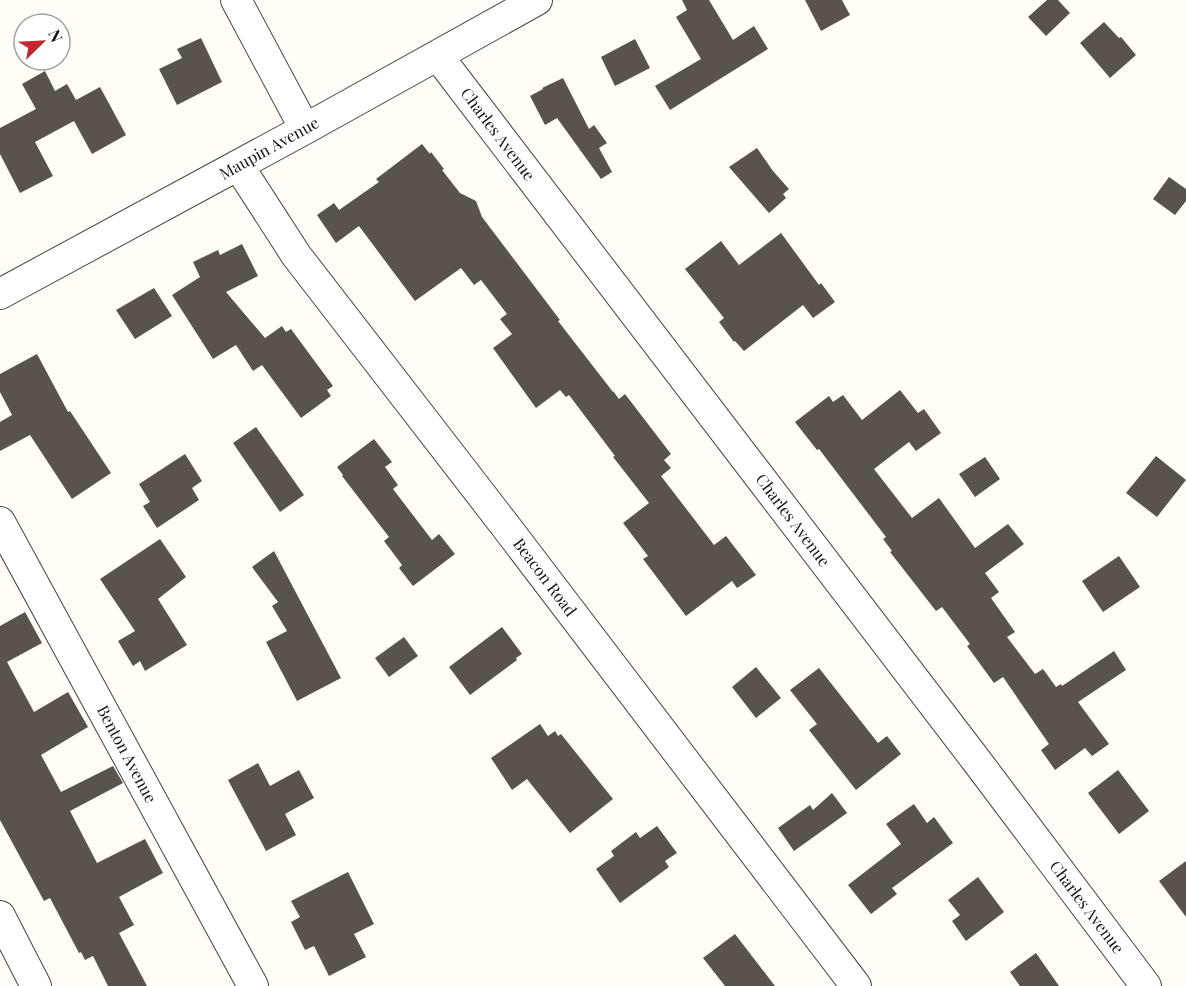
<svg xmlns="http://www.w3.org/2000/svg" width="1186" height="986" font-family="'Playfair Display',serif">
<rect width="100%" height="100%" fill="#fffdf5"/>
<path fill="#5a524d" d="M 682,0 L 709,0 L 733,40 L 754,26 L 768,49 L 670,110 L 655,86 L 701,59 L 676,17 L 687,10 Z
M 805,0 L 842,0 L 850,15 L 821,31 Z
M 1047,0 L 1058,0 L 1070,13 L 1046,36 L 1028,17 Z
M 1104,22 L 1119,38 L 1121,37 L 1136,55 L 1110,78 L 1080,43 Z
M 201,38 L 222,82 L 177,105 L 159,69 L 182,58 L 177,49 Z
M 635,39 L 650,68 L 615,86 L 601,57 Z
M 45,71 L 55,91 L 67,84 L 76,100 L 100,87 L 126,135 L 92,154 L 74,121 L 35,142 L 53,176 L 20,193 L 0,154 L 0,128 L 36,109 L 22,84 Z
M 563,78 L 589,129 L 594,125 L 607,143 L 599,148 L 612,172 L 601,179 L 557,118 L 545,125 L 530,96 L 543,89 L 542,88 Z
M 422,144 L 430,154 L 431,152 L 444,169 L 442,170 L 460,193 L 476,201 L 482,217 L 560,320 L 558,321 L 613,392 L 613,391 L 619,399 L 625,394 L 671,454 L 664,460 L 671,468 L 661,476 L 714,545 L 726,536 L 756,575 L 737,588 L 732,581 L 686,616 L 643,559 L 648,556 L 623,523 L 649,503 L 613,457 L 615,456 L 569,395 L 566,397 L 560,390 L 536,408 L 493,348 L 512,334 L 500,319 L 507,314 L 481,280 L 474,285 L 461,268 L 415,301 L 359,226 L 336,243 L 317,215 L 334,203 L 339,210 L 379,182 L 376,179 Z
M 757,148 L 773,171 L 789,189 L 783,194 L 786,198 L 769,213 L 729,167 Z
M 1169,177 L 1186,189 L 1186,201 L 1175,215 L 1153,199 Z
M 781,233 L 819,285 L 821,283 L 835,302 L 813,318 L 803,305 L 744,351 L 735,341 L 734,342 L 719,322 L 724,318 L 685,269 L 721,241 L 739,265 Z
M 242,244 L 258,276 L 226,292 L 265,338 L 282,326 L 286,332 L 291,329 L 333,386 L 327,390 L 331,396 L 301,418 L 262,365 L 253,371 L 236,345 L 213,359 L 172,295 L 200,277 L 193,262 L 218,250 L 220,255 Z
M 154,288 L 172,316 L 135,339 L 116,310 Z
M 37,354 L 68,412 L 70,411 L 111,473 L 72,499 L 30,435 L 0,451 L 0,422 L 12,415 L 0,392 L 0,374 Z
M 900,390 L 918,413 L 924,409 L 941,433 L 916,451 L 909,442 L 874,469 L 912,518 L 939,498 L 975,548 L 1008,524 L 1024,544 L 985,573 L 999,592 L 991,598 L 1015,632 L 1007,637 L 1035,674 L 1043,669 L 1056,687 L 1061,684 L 1062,686 L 1114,651 L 1126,670 L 1078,702 L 1109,744 L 1092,756 L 1085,748 L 1055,770 L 1041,750 L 1049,744 L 1003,677 L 994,683 L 967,646 L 970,644 L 942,607 L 936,611 L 890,552 L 892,551 L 883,539 L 886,537 L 819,449 L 817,450 L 795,422 L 829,396 L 833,402 L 843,395 L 862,420 Z
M 256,427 L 304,495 L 280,512 L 233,443 Z
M 374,439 L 392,462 L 385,467 L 398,485 L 393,489 L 432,540 L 439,534 L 455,554 L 413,586 L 399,568 L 402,565 L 384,541 L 389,537 L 342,476 L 343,475 L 337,467 Z
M 185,454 L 202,481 L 192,488 L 199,500 L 157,528 L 143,506 L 150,502 L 139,484 Z
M 1156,456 L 1186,480 L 1157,517 L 1126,493 Z
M 985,457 L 1000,479 L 975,497 L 959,474 Z
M 160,539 L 186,577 L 158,599 L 187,645 L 145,671 L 140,661 L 133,666 L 118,641 L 135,631 L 100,579 Z
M 274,551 L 341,678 L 297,701 L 266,642 L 287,631 L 272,606 L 278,602 L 252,567 Z
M 1119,556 L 1140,587 L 1103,612 L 1082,581 Z
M 25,612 L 42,643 L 7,662 L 34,712 L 68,692 L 88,727 L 41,755 L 61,792 L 113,766 L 123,783 L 70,811 L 97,863 L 145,839 L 163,873 L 119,897 L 134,925 L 119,933 L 147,986 L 108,986 L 93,956 L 85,960 L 81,952 L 79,953 L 50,898 L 44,901 L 0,820 L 0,626 Z
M 502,627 L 522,654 L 516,658 L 517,660 L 470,695 L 449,667 Z
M 404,637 L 418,656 L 389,677 L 375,658 Z
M 756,667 L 781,698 L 756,718 L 732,687 Z
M 819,668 L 878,743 L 887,736 L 901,754 L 856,790 L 809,730 L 817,724 L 790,690 Z
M 540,724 L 548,736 L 555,731 L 558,736 L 561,734 L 613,799 L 570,833 L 527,779 L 512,790 L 491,758 Z
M 258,763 L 270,786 L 299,770 L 314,798 L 285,814 L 296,835 L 266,851 L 228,780 Z
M 1118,770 L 1149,811 L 1119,834 L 1088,793 Z
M 832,793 L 847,813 L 794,851 L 778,828 L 810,805 L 813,810 Z
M 914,804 L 927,823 L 934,817 L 953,843 L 892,888 L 897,894 L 871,914 L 848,885 L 901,844 L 886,824 Z
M 657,826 L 677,853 L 665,861 L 669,867 L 620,903 L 596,869 L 614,856 L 611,851 L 636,832 L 640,838 Z
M 1186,861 L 1186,917 L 1159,881 Z
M 348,872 L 374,924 L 354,934 L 366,957 L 329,976 L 314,946 L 305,950 L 291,922 L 300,917 L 291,901 Z
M 978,877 L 1004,912 L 966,941 L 952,921 L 960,915 L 948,900 Z
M 735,934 L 775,986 L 725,986 L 703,958 Z
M 1036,953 L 1059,986 L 1020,986 L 1010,972 Z"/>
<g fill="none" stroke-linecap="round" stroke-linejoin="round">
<defs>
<path id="street" d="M 236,0 L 305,129
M 438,56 L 976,760 L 1146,986
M 238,165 L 296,255 L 507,528 L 856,986
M 0,294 L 305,129 L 537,0
M 0,522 L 253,986
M 0,916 L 36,986"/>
</defs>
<use href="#street" stroke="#444" stroke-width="32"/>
<use href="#street" stroke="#fff" stroke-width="30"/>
</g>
<g text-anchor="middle" stroke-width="6" stroke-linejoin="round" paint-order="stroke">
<g font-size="16" fill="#111" stroke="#fff">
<text transform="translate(498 134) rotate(53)" y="6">Charles Avenue</text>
<text transform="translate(269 148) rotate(-29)" y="6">Maupin Avenue</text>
<text transform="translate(793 520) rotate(53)" y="6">Charles Avenue</text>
<text transform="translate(545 577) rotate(53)" y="6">Beacon Road</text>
<text transform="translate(127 754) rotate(62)" y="6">Benton Avenue</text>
<text transform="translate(1087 907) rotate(53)" y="6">Charles Avenue</text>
</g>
</g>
<g transform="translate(42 42) rotate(66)"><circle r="28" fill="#ffffff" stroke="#a0a0a0" stroke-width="1.5"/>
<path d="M0-4.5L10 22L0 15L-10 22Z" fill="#c4262e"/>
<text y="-9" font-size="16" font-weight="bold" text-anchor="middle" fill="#111111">N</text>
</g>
</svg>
